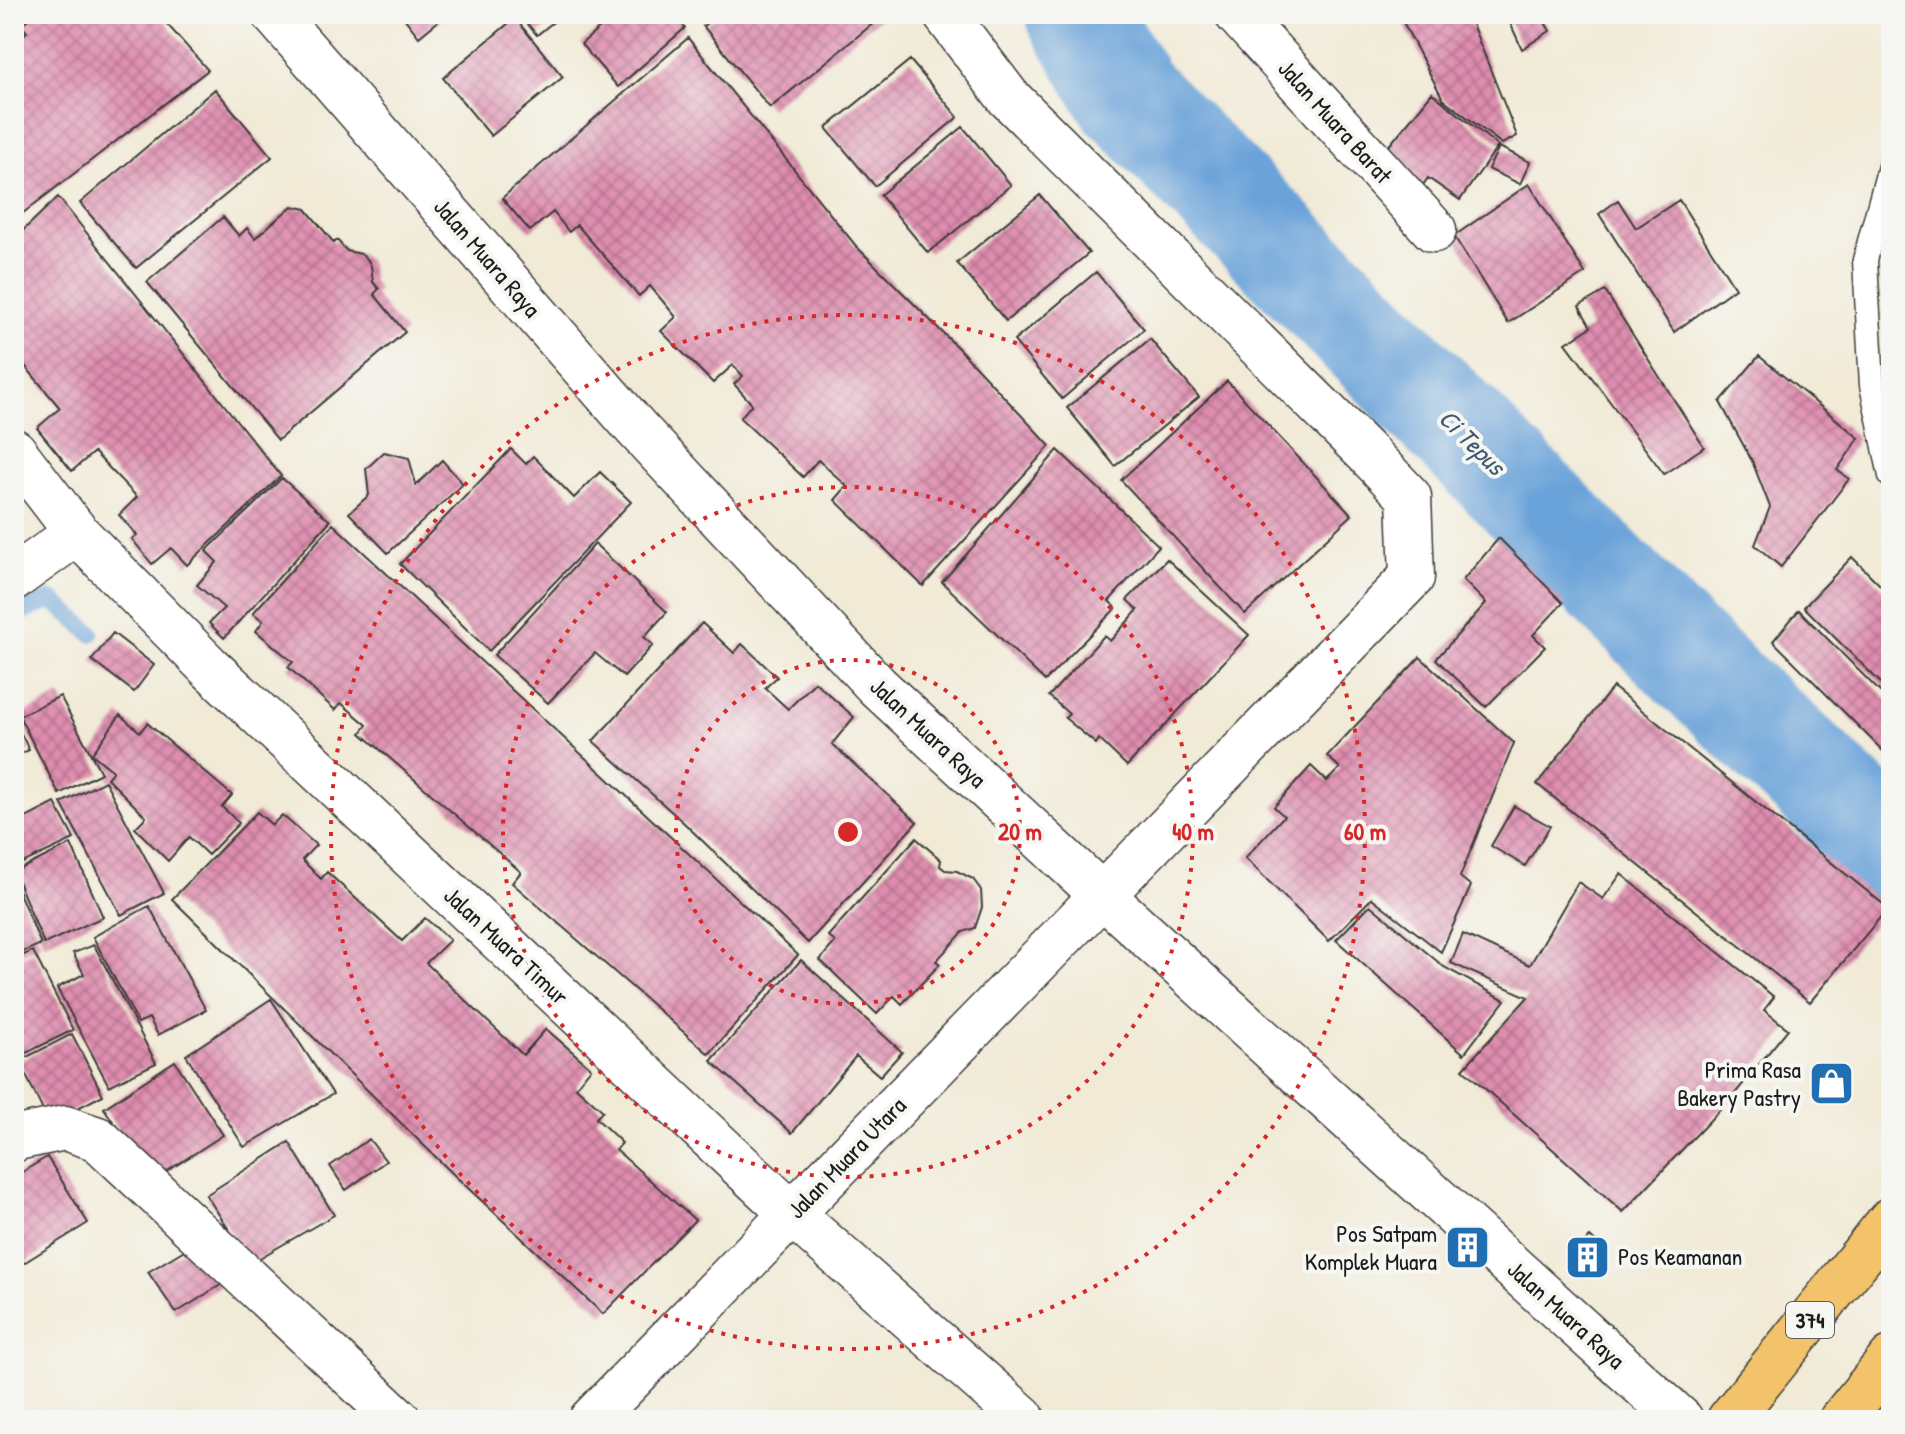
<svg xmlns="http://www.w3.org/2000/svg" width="1905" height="1434" font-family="'Patrick Hand',sans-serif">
<defs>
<pattern id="building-cross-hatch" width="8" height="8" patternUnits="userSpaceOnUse" patternTransform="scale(2)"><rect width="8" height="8" fill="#df8daf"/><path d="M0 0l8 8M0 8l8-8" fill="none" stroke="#b4728e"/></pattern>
</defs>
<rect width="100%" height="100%" fill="#f6f6f2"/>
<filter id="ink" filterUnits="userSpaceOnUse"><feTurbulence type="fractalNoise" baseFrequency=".0125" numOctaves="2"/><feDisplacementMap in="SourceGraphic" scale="16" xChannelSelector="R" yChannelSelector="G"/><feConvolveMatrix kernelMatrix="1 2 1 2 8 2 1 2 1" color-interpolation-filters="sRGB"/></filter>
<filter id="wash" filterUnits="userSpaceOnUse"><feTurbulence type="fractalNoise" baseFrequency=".006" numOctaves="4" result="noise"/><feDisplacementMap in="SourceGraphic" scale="32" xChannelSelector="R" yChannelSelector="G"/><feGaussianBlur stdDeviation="1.8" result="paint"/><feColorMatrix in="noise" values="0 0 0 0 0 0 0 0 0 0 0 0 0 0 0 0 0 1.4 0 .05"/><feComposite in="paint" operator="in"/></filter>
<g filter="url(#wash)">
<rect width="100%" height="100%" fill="#f1ead7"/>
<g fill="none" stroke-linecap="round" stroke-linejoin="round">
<path stroke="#6aa3d9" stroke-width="18" d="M 14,614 L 52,600 L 91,633"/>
<path stroke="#6aa3d9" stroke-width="104" d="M 1078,14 L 1126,95 L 1682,653 L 1891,848"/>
</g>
<g id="blocks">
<path fill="url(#building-cross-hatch)" d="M 34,14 L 158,14 L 208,70 L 14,220 L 14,43 L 27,32 L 21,25 Z
M 401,14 L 447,14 L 419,37 Z
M 519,14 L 563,14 L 537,35 Z
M 616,14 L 674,14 L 685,28 L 618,87 L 581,44 Z
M 719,14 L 879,14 L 881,17 L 770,108 L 703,26 Z
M 1412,14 L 1468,14 L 1517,136 L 1502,144 L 1443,99 L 1402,20 Z
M 1506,14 L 1540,14 L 1550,31 L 1522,49 Z
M 515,18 L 563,77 L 491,136 L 443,78 Z
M 688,38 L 856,246 L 962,352 L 1050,446 L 923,586 L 835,500 L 847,486 L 818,460 L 803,477 L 740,418 L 752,404 L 734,384 L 743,376 L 733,365 L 713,383 L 661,331 L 676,317 L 650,286 L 639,296 L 577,225 L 569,232 L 553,212 L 530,231 L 502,198 Z
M 910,60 L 958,117 L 875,186 L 826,128 Z
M 215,89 L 272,157 L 136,268 L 80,203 Z
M 1432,93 L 1498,146 L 1460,200 L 1428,178 L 1418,192 L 1379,158 Z
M 963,127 L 1011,185 L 928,253 L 880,195 Z
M 1499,147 L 1530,162 L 1520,184 L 1488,169 Z
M 1529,184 L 1585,273 L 1508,323 L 1454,236 Z
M 1040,195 L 1089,253 L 1006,321 L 957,263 Z
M 58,197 L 281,476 L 187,565 L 171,548 L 152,564 L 132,539 L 137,535 L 119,515 L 137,497 L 94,452 L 72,471 L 37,428 L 60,408 L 16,355 L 14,357 L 14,239 Z
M 1618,200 L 1636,228 L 1679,200 L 1735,288 L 1674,332 L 1599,214 Z
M 292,206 L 306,209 L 334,243 L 337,240 L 347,251 L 361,254 L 368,260 L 371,266 L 373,282 L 379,289 L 374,294 L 405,332 L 278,440 L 147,282 L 223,217 L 239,236 L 247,228 L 255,238 Z
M 1096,272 L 1144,329 L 1062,399 L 1014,341 Z
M 1605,291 L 1704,447 L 1664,474 L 1566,343 L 1591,327 L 1579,306 Z
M 1150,339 L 1199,397 L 1115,466 L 1067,408 Z
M 1759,356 L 1859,438 L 1837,470 L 1849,479 L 1781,567 L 1755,545 L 1770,507 L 1752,461 L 1720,402 Z
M 1227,381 L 1352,515 L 1245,614 L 1121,480 Z
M 511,449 L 526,464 L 533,456 L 574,498 L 600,472 L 631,502 L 489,651 L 400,564 Z
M 1058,450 L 1159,546 L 1109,601 L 1116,608 L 1045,681 L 942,582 Z
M 384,452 L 409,458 L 416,485 L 442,460 L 463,484 L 388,553 L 349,513 L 369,495 L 366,469 Z
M 282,478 L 330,521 L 224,638 L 209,623 L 224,608 L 197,585 L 217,562 L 206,551 Z
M 333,524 L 798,955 L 709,1054 L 512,883 L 521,872 L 361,733 L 367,725 L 341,703 L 335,710 L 288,667 L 293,662 L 256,631 L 263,621 L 253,613 Z
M 1499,538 L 1563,603 L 1533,635 L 1545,647 L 1486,707 L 1436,659 L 1486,603 L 1463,580 Z
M 595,544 L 667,612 L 644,637 L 653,645 L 624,677 L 595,653 L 548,703 L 494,655 Z
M 1852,557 L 1891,596 L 1891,693 L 1804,607 Z
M 1167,559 L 1249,635 L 1127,766 L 1099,739 L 1096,744 L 1065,718 L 1069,714 L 1049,696 L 1104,636 L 1110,641 L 1138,610 L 1127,600 Z
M 1799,610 L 1891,703 L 1891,759 L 1773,641 Z
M 702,623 L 734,653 L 742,644 L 777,677 L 765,688 L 788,709 L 815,682 L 854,717 L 832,744 L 917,822 L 808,943 L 684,823 L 593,741 Z
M 113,633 L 154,665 L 134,692 L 92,660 Z
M 1420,657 L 1514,743 L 1460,877 L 1471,886 L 1441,952 L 1372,898 L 1329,941 L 1245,858 L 1284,816 L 1274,807 L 1311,766 L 1327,781 L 1340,768 L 1327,756 Z
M 1613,687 L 1888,908 L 1810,1002 L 1537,784 Z
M 60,696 L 101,773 L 59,794 L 19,716 Z
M 120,715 L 140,732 L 147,723 L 232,795 L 222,807 L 239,823 L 208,855 L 189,837 L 168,861 L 135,828 L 146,817 L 107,778 L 113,771 L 92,754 Z
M 14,719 L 29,750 L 14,757 Z
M 105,781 L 164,893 L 121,915 L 61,803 Z
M 55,803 L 74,839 L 14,867 L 14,824 Z
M 1514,806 L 1550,826 L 1525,866 L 1491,846 Z
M 257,812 L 272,825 L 282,815 L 316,845 L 302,860 L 321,879 L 327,872 L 402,941 L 425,918 L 450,940 L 426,963 L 523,1055 L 546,1029 L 591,1068 L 576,1087 L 603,1111 L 596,1118 L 622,1143 L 616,1150 L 695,1220 L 603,1314 L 452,1173 L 172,899 Z
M 916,838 L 941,860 L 940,866 L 945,870 L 957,871 L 973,879 L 981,890 L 982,907 L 975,928 L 963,932 L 936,961 L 940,964 L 902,1004 L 894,996 L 877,1014 L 820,960 L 835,942 L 828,936 Z
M 71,844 L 103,917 L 44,944 L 14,872 Z
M 1621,874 L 1774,997 L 1764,1010 L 1788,1029 L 1733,1096 L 1623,1212 L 1463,1069 L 1528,997 L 1451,963 L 1463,934 L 1530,965 L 1578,882 L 1603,899 Z
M 14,881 L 41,944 L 14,956 Z
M 1370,905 L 1444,967 L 1505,1000 L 1464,1054 L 1336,940 Z
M 149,906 L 206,1010 L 158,1035 L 149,1018 L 138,1023 L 93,937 Z
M 94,945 L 156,1063 L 109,1086 L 57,988 L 84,974 L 73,953 Z
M 33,951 L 73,1030 L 18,1057 L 14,1048 L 14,959 Z
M 801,960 L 902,1052 L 880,1076 L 856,1056 L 792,1133 L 711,1061 Z
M 271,999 L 333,1094 L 244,1147 L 186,1055 Z
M 72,1034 L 103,1095 L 49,1123 L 19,1061 Z
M 175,1061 L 223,1135 L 152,1181 L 104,1108 Z
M 369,1139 L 386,1161 L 346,1190 L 330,1166 Z
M 289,1142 L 334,1215 L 251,1263 L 206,1195 Z
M 47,1157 L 88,1223 L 14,1269 L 14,1177 Z
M 1590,1237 L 1607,1252 L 1584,1277 L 1567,1262 Z
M 201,1240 L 227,1281 L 176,1313 L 148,1272 Z"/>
</g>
</g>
<g filter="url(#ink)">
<use href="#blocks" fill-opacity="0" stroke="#3c3b38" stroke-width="2"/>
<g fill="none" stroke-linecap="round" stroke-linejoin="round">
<defs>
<path id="service" d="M 1891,163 L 1865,260 L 1872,385 L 1891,476"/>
<path id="minor" d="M 274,14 L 637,429 L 877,686 L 1102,895 L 1681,1420
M 1237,14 L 1434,230
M 14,451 L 77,533 L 208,666 L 792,1214 L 1022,1417
M 14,578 L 77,533
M 14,1140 L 17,1138 L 65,1128 L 98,1139 L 399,1420
M 591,1420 L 1412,577 L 1409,497 L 1369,455 L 1008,97 L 945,14"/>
<path id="primary" d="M 1729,1420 L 1891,1219
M 1841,1420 L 1891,1358"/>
</defs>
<use href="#service" stroke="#3c3b38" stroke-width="27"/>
<use href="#minor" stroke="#3c3b38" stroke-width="47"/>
<use href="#primary" stroke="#3c3b38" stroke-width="47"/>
<use href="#service" stroke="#fff" stroke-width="24"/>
<use href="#minor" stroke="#fff" stroke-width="44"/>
<use href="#primary" stroke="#f2c36a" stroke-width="44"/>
</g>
</g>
<g fill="none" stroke="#d62828" stroke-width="4" stroke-dasharray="4 8">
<circle cx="848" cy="832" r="172"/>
<circle cx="848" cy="832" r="345"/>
<circle cx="848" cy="832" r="517"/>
</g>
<defs>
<symbol id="shop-square" viewBox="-11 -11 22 22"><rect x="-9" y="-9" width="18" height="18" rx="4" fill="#1f6fb2" stroke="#f6f6f2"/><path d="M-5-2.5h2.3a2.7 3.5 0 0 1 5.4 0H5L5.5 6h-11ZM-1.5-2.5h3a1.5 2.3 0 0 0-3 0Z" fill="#fff"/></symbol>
<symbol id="building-square" viewBox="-11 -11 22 22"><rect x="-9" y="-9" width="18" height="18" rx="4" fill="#1f6fb2" stroke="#f6f6f2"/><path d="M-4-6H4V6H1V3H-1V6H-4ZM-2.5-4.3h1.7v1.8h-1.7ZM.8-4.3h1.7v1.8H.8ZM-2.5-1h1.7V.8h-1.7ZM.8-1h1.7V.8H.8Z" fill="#fff"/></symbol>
</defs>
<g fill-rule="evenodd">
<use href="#shop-square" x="1806" y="1058" width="51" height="51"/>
<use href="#building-square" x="1442" y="1222" width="51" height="51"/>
<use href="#building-square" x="1562" y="1232" width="51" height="51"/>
</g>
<g text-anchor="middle" stroke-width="8" stroke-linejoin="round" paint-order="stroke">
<rect fill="#f6f6f2" stroke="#5d5d5c" stroke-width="2" x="1786" y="1302" width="48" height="36" rx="6"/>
<g font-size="22" font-weight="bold" fill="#1c1c1c">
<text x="1810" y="1328">374</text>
</g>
<g font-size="24" fill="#1c1c1c" stroke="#f6f6f2">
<text transform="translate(1335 122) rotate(48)" y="8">Jalan Muara Barat</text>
<text transform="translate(487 258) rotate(49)" y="8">Jalan Muara Raya</text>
<text transform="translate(928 733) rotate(43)" y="8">Jalan Muara Raya</text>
<text transform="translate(506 946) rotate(43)" y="8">Jalan Muara Timur</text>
<text transform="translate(847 1158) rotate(-46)" y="8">Jalan Muara Utara</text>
<text transform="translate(1566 1315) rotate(42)" y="8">Jalan Muara Raya</text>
</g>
<g font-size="24" fill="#1c1c1c" stroke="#f6f6f2" text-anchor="end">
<text x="1801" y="1078">Prima Rasa<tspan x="1801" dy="28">Bakery Pastry</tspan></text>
<text x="1437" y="1242">Pos Satpam<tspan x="1437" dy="28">Komplek Muara</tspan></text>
<text x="1618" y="1265" text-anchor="start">Pos Keamanan</text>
</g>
<g font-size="26" font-style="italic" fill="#3f5971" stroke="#f6f6f2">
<text transform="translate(1472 442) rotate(45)" y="9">Ci Tepus</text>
</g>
</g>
<circle cx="848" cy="832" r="12" fill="#d62828" stroke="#f6f6f2" stroke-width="4"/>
<g font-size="24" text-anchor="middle" font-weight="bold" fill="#d62828" stroke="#f6f6f2" stroke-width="8" stroke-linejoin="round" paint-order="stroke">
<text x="1020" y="840">20 m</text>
<text x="1193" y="840">40 m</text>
<text x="1365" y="840">60 m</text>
</g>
<rect width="1905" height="1434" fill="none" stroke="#f6f6f2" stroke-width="48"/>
</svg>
